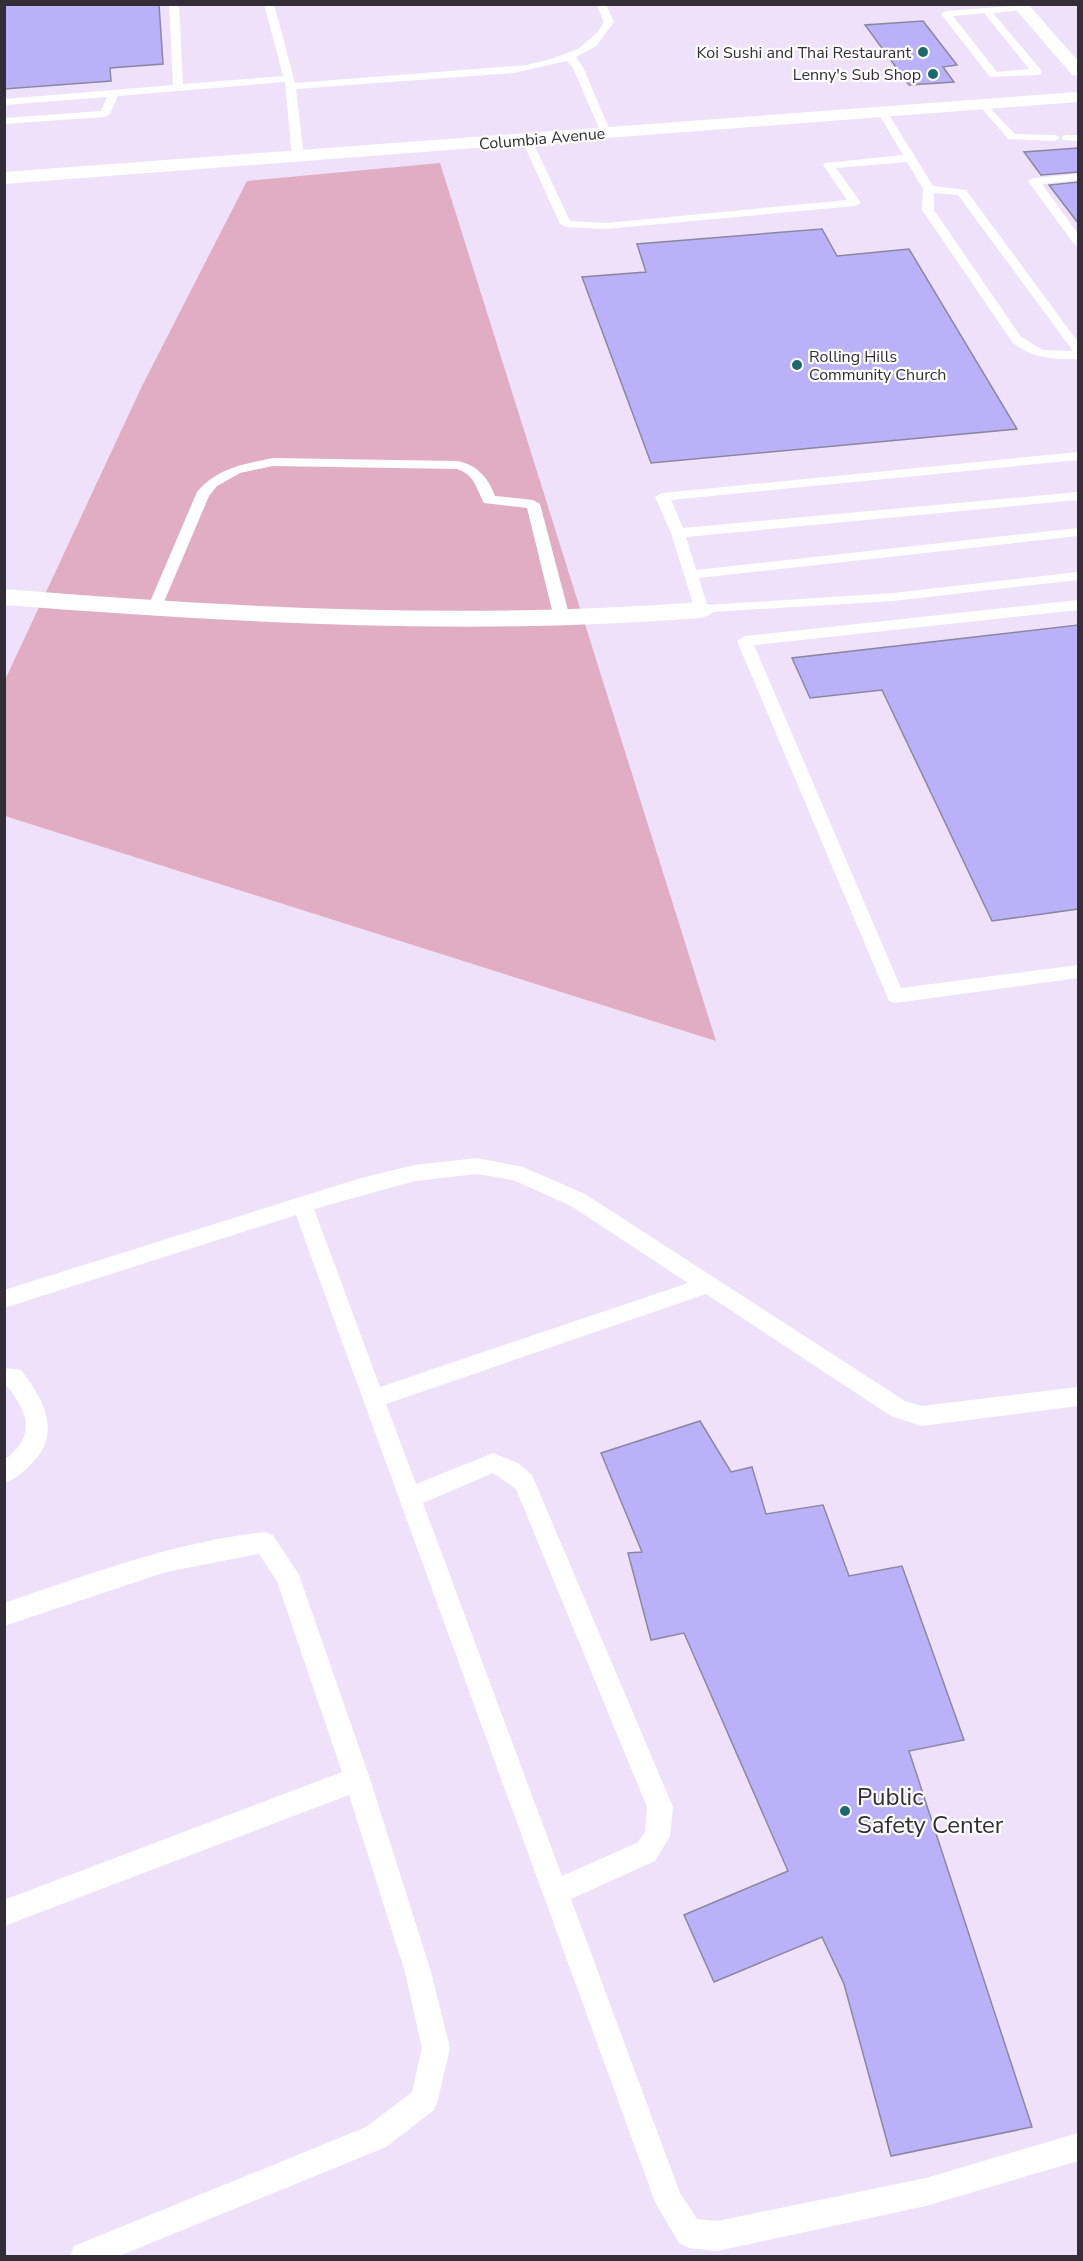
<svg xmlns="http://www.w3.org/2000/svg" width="1083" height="2261" font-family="'Nunito Sans',sans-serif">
<rect width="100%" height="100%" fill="#efe1fa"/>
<path fill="#e1adc3" d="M 440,163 L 716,1041 L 5,816 L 5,680 L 142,386 L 247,181 Z"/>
<path fill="#bab1f9" stroke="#8a88a0" stroke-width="1.5" d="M 4,4 L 159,4 L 163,64 L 110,68 L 111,81 L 4,89 Z
M 923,21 L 957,65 L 943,67 L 954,82 L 909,85 L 865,25 Z
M 1078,148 L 1078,172 L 1041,175 L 1024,152 Z
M 1078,182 L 1078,223 L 1049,185 Z
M 822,229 L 837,256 L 909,249 L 1017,429 L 651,463 L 582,277 L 646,272 L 637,244 Z
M 1078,625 L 1078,909 L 992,921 L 882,690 L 810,698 L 792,658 Z
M 700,1421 L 731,1472 L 752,1467 L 766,1514 L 823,1505 L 849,1576 L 902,1566 L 964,1740 L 909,1751 L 1032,2127 L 891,2156 L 844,1984 L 822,1937 L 714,1982 L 684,1915 L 788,1871 L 684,1633 L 651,1640 L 628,1553 L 642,1552 L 601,1453 Z"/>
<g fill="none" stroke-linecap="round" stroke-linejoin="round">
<path fill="#fff" fill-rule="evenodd" d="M 169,4 L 179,4 L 183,84 L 283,76 L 264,4 L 274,4 L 295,83 L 527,65 L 551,59 L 578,49 L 598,32 L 604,22 L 596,4 L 606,4 L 614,22 L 596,46 L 576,57 L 583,67 L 611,133 L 606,136 L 601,133 L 573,68 L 567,61 L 514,73 L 296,89 L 304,157 L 298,160 L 292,157 L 285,82 L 118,96 L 110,114 L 105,117 L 4,124 L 4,118 L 101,111 L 107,97 L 4,105 L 4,99 L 173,85 Z
M 1024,5 L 1024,9 L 1021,10 L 993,13 L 1041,70 L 1041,74 L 1037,75 L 990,77 L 941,14 L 946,11 ZM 984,13 L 1029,69 L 997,72 L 953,16 Z
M 983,101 L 1015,134 L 1055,135 L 1060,138 L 1055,141 L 1008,139 L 978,104 Z
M 883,110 L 888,113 L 933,186 L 966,190 L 1078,342 L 1078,359 C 1054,360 1032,358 1013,343 L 922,210 L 923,189 L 907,162 L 836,168 L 861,203 L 855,206 L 606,229 L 566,227 L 560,224 L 521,138 L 526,135 L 531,138 L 570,221 L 606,223 L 847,200 L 823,165 L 825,163 L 903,155 L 878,113 ZM 934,193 L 958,195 L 1073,351 L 1043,350 L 1021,337 L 934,210 Z
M 1066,135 L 1078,135 L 1078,141 L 1062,140 L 1062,136 Z
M 1078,174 L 1078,180 L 1042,184 L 1078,234 L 1078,246 L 1074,244 L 1028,181 L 1034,178 Z
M 1078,452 L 1078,460 L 671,500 L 683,528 L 1078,492 L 1078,500 L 686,537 L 696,570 L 1078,528 L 1078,536 L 699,578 L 707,605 L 893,593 L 1078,572 L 1078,580 L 893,601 L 696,613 L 671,533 L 655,497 L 662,493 Z
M 273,458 L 457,461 C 477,465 488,477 495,496 L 533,500 L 540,504 L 570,618 L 562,623 L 554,618 L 527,508 L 484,503 C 476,488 475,475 457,469 L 273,466 L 240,473 L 217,486 L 209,496 L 161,609 L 159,612 L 149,612 L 147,609 L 197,492 C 217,468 244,464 273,458 Z
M 1078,600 L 1078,610 L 754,645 L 901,988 L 1078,965 L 1078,978 L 895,1003 L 889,1001 L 737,641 L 745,636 Z
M 477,1158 L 523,1167 L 585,1194 L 905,1401 L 922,1406 L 1078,1387 L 1078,1406 L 922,1426 L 891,1416 L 706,1294 L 386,1404 L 416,1484 L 493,1453 L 518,1463 L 532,1475 L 673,1807 L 670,1836 L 655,1861 L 571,1899 L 680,2193 L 697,2219 L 717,2221 L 926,2178 L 1078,2133 L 1078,2161 L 926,2206 L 717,2251 L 689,2248 L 679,2243 L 655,2202 L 296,1215 L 4,1308 L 4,1290 L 361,1178 L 415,1165 ZM 477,1174 L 513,1180 L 571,1206 L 688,1283 L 380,1387 L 314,1209 L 415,1181 ZM 493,1473 L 516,1489 L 647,1807 L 645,1832 L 637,1843 L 562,1876 L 423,1503 Z
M 4,1368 L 21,1370 C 42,1397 62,1431 34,1461 C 26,1470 16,1479 4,1483 L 4,1460 C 36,1436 29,1415 8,1387 L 4,1387 Z
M 265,1532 L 273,1535 L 299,1575 L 370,1779 L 431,1972 L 450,2048 L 438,2100 L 434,2110 L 386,2147 L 119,2256 L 70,2256 L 74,2246 L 366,2127 L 412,2092 L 422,2048 L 405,1972 L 349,1795 L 4,1926 L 4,1900 L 342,1772 L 277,1581 L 259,1554 L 166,1572 L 4,1626 L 4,1603 C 91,1574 174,1542 265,1532 Z"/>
<path fill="#fff" fill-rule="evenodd" d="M 1011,4 L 1028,4 L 1078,61 L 1078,76 L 1072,75 Z
M 4,589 C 236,608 469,620 701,602 L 710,605 L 714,610 L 710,615 L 701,618 C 469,636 236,623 4,605 Z"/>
<path fill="#fff" fill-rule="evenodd" d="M 1078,92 L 1078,102 L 4,184 L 4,172 Z"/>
</g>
<g fill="#1c6770" stroke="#fff" stroke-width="2">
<circle cx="923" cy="52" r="6"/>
<circle cx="933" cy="74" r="6"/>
<circle cx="797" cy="365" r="6"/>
<circle cx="845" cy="1811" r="6"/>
</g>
<g text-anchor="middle" stroke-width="4.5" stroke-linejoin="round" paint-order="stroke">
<g font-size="16" fill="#322d36" stroke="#fff" text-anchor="end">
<text x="911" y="58">Koi Sushi and Thai Restaurant</text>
<text x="921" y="80">Lenny's Sub Shop</text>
<text x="809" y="362" text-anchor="start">Rolling Hills<tspan x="809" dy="18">Community Church</tspan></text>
</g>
<g font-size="16" fill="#322d36" stroke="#fff">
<text transform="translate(542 138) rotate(-5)" y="6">Columbia Avenue</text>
</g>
<g font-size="24" fill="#322d36" stroke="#fff" text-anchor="start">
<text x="857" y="1805">Public<tspan x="857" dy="28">Safety Center</tspan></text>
</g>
</g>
<rect width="1083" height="2261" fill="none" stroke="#322d36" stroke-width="12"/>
</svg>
